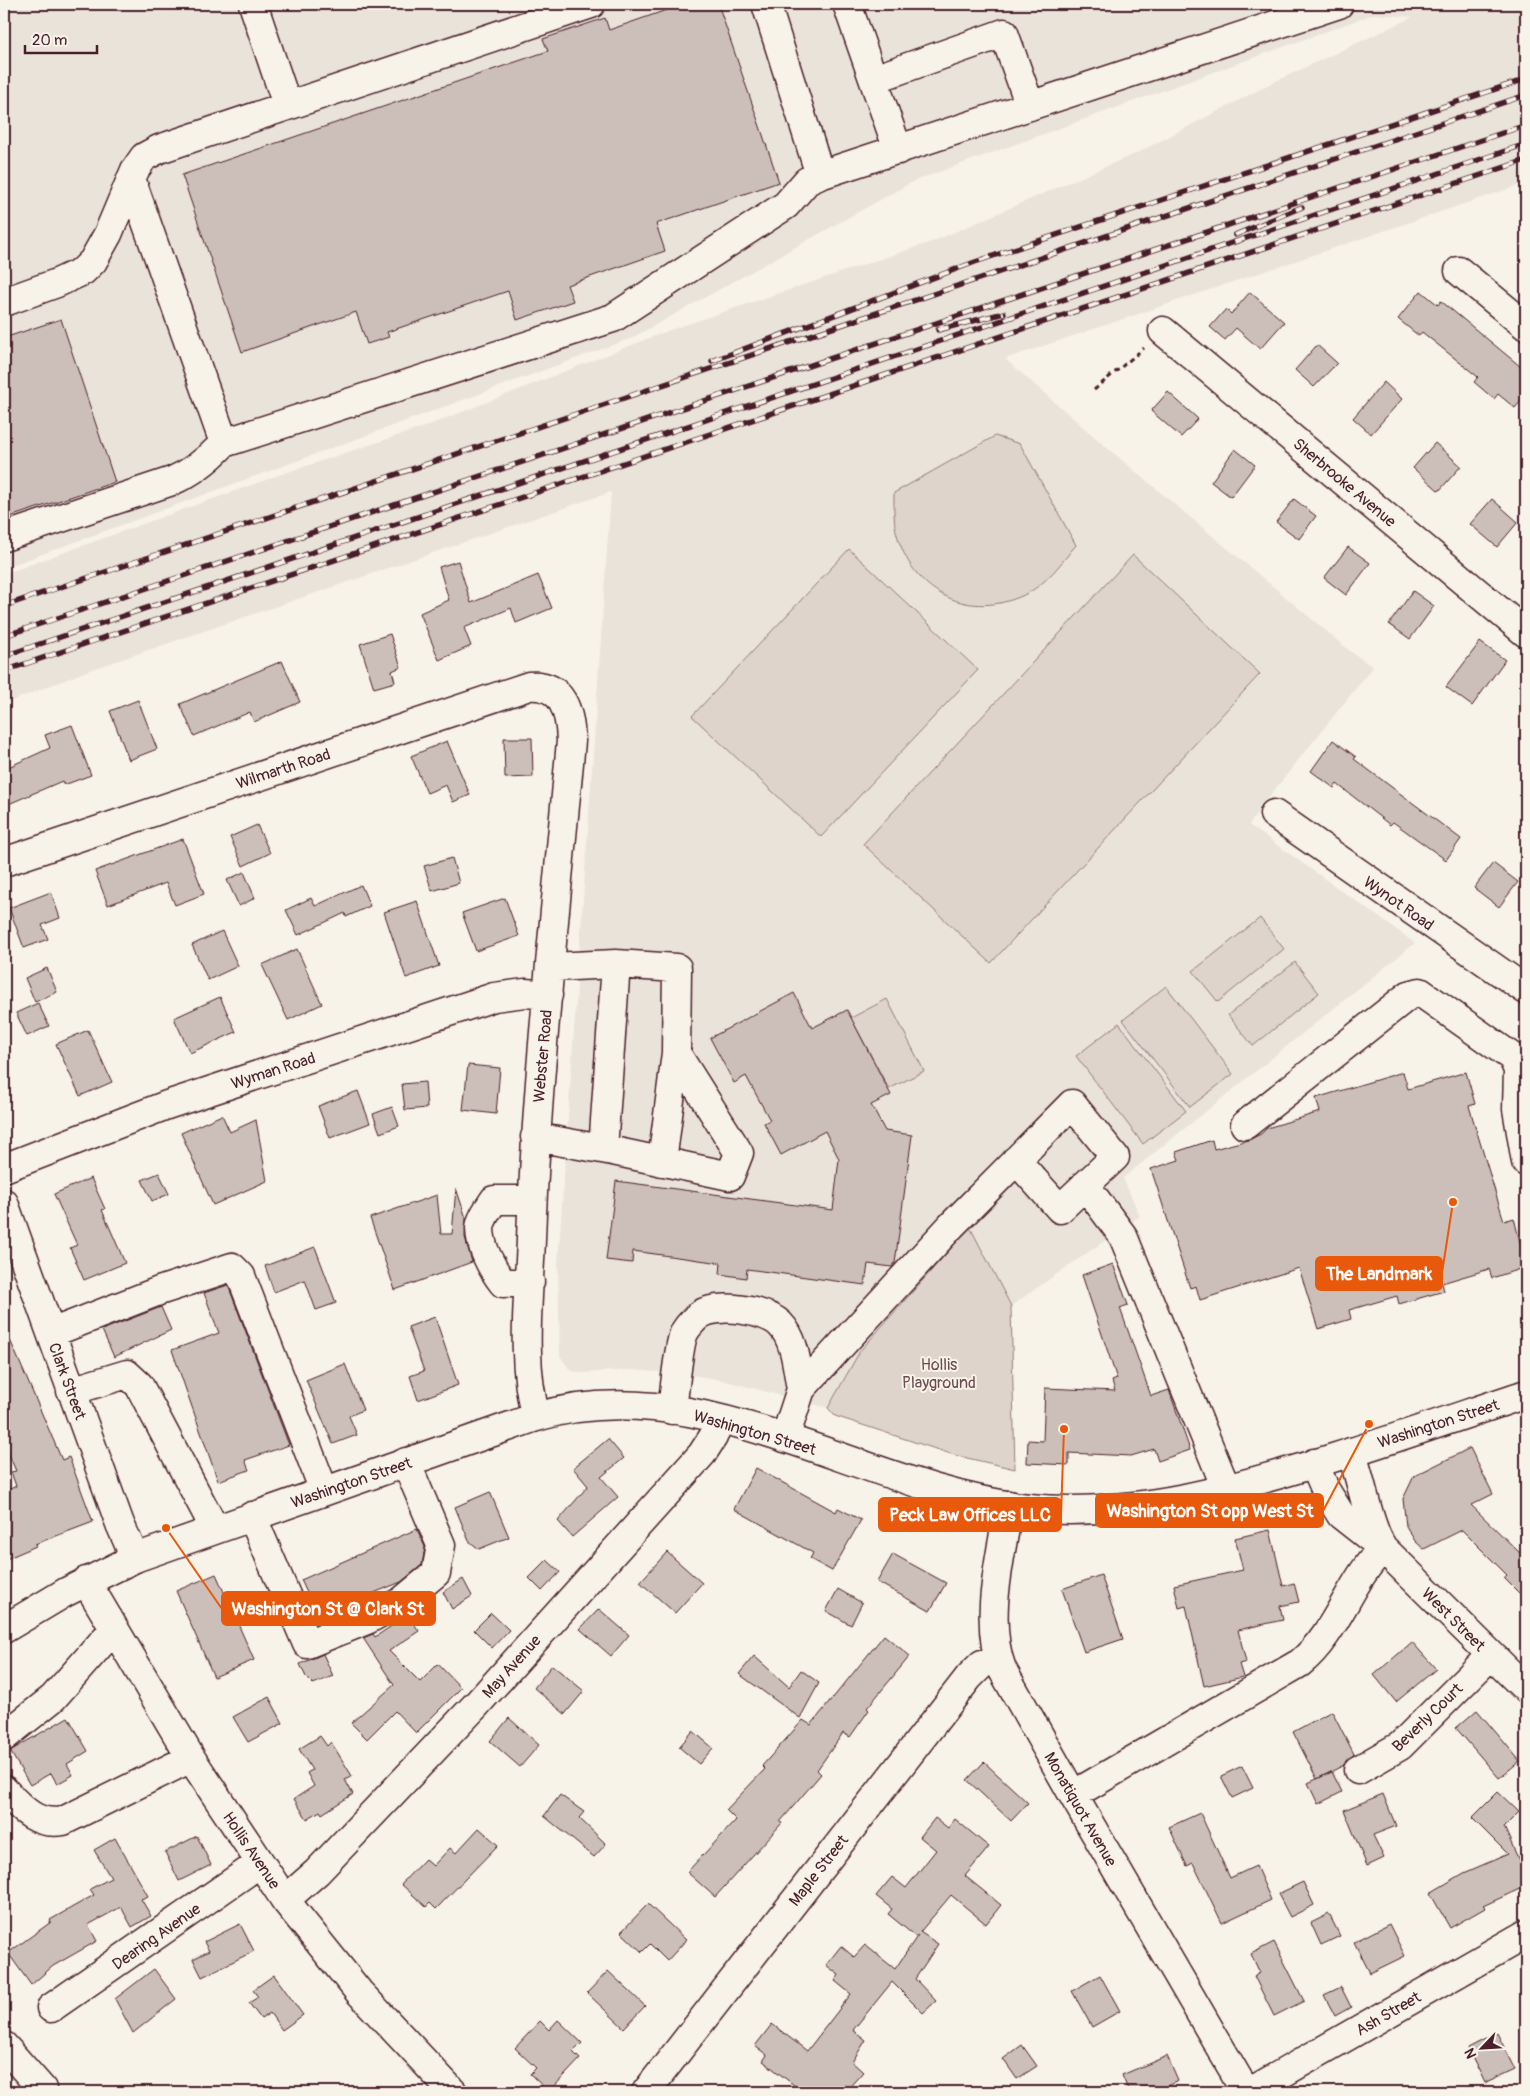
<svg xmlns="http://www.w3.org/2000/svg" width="1530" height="2096" font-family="Pangolin,sans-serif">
<rect width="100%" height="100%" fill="#f7f3e8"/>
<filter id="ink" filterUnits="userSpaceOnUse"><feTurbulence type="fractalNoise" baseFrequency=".02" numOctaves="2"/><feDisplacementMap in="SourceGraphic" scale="10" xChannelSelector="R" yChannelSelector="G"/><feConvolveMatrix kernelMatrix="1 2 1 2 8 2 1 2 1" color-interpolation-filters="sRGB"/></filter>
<g filter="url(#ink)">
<path fill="#eae3da" d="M 4,4 L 1526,4 L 1526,183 L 1005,359 L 1105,446 L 1350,651 L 1373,667 L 1272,793 L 1249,825 L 1415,943 L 1123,1178 L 1140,1216 L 1011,1306 L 970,1227 L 861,1350 L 828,1408 L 722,1380 L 686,1374 L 631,1370 L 580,1373 L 570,1370 L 560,1356 L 558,1264 L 611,492 L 87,671 L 4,704 L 4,574 L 282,474 L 424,427 L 670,330 L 934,241 L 1137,153 L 1276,81 L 1413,17 L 1374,14 L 914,181 L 632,338 L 4,568 Z"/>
<path fill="#ded4cc" stroke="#947a7c" d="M 995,436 L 1020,444 L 1076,545 C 1061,563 1047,584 1024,595 C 970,620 916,595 898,538 C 893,524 894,508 894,493 Z
M 849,549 L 978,670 L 821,837 L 692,716 Z
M 1133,555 L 1260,674 L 991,963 L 863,844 Z
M 1260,918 L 1284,949 L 1218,1002 L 1193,971 Z
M 1295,962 L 1319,993 L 1253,1046 L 1228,1015 Z
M 1166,986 L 1233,1074 L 1190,1107 L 1123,1020 Z
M 887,999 L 924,1071 L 889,1089 L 851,1018 Z
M 1119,1023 L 1186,1111 L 1143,1144 L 1076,1056 Z
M 970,1227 L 1011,1306 L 1015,1469 L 954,1455 L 835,1416 L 828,1408 L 860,1351 Z"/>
<path fill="#ccbfb9" stroke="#4a1f2b" d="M 684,4 L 718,4 L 779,182 L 656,224 L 665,251 L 567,285 L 573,301 L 517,320 L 508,291 L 387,332 L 389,337 L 367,344 L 356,312 L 242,352 L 182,175 L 548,51 L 543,39 L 605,18 L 609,30 Z
M 1421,291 L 1438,305 L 1441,301 L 1526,371 L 1526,395 L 1515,408 L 1498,394 L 1494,399 L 1474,382 L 1478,377 L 1422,332 L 1419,336 L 1398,319 Z
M 1250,292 L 1284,322 L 1260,349 L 1236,328 L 1225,340 L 1210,327 L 1226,309 L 1231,314 Z
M 61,319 L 115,482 L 4,519 L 4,338 Z
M 1317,345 L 1337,363 L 1314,387 L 1295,370 Z
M 1384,382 L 1402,399 L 1371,434 L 1353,418 Z
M 1168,392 L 1198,419 L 1181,437 L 1151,411 Z
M 1435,443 L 1461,466 L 1439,491 L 1413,468 Z
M 1235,449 L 1255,465 L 1231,497 L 1211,482 Z
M 1294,499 L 1316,516 L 1299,539 L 1276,522 Z
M 1492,499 L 1518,522 L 1497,547 L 1470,524 Z
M 1348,547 L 1370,563 L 1346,595 L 1324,578 Z
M 458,561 L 471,603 L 538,575 L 552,608 L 516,623 L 511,608 L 464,628 L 471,646 L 439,660 L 420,613 L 449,600 L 439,567 Z
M 1413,591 L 1434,606 L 1410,639 L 1389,624 Z
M 390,634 L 401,667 L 392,671 L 395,682 L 374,688 L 360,644 Z
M 1480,642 L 1505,660 L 1472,706 L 1446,687 Z
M 282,661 L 300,702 L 254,722 L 250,712 L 194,736 L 180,704 Z
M 138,700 L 157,749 L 129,760 L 110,711 Z
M 72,725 L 91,775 L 64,785 L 62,781 L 4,806 L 4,769 L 50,748 L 45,735 Z
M 504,738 L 532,738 L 533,777 L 505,778 Z
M 1333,740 L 1356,757 L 1354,759 L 1461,839 L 1446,860 L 1393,822 L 1390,825 L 1337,784 L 1334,788 L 1311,771 Z
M 447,741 L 470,795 L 453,802 L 446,785 L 427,793 L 411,756 Z
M 257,825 L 270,853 L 243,866 L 230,837 Z
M 183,839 L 204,894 L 175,905 L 166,883 L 108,905 L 95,871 Z
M 452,858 L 459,883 L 432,891 L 424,866 Z
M 1493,863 L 1518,882 L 1499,907 L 1474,888 Z
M 244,872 L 255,898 L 239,906 L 227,880 Z
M 361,885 L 370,906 L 346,917 L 345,913 L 298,935 L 286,910 L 311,898 L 315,906 Z
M 51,892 L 60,918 L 42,925 L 48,939 L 24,948 L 9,908 Z
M 505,898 L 519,936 L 476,951 L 462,913 Z
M 417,901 L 439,966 L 406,978 L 384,912 Z
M 222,931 L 238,966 L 208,980 L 192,945 Z
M 297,949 L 322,1004 L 288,1020 L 262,965 Z
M 47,968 L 57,992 L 35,1002 L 25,978 Z
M 794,993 L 812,1028 L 847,1010 L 891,1095 L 871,1105 L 885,1131 L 912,1135 L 895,1263 L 892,1267 L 868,1264 L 865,1285 L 747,1269 L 746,1278 L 720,1274 L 721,1263 L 633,1251 L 632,1263 L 606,1260 L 616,1181 L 833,1210 L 839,1159 L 825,1131 L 781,1155 L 764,1123 L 770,1120 L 746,1076 L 734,1083 L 710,1038 Z
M 220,997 L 236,1032 L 190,1053 L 174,1018 Z
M 38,1003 L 49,1026 L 27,1036 L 16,1013 Z
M 88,1030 L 112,1082 L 80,1096 L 56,1044 Z
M 468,1065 L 500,1068 L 496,1114 L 463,1110 Z
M 1403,1072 L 1408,1089 L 1466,1072 L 1475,1104 L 1469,1106 L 1504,1221 L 1514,1218 L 1526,1267 L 1492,1278 L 1489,1269 L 1442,1283 L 1444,1291 L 1399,1304 L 1397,1296 L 1349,1310 L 1351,1319 L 1318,1329 L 1299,1268 L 1200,1300 L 1196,1286 L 1190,1288 L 1151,1169 L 1179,1160 L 1176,1152 L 1212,1140 L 1214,1149 L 1248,1140 L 1261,1134 L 1267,1128 L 1320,1112 L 1316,1098 Z
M 425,1082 L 427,1108 L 405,1110 L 402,1084 Z
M 358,1091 L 370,1123 L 330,1138 L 318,1106 Z
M 392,1107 L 399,1126 L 380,1133 L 373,1114 Z
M 222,1115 L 230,1132 L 256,1120 L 267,1181 L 213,1205 L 181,1133 Z
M 159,1173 L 169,1194 L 152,1201 L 142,1180 Z
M 91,1178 L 105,1209 L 102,1210 L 125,1263 L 84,1280 L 70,1248 L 77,1245 L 54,1194 Z
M 456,1188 L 466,1218 L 465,1237 L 472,1262 L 395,1290 L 370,1218 L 437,1195 L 441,1234 L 452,1234 Z
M 315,1247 L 336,1303 L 316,1310 L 305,1280 L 274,1292 L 265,1266 Z
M 1113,1264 L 1128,1305 L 1120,1308 L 1151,1396 L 1169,1390 L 1190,1450 L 1158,1461 L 1154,1449 L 1131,1456 L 1069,1453 L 1069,1465 L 1027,1463 L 1028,1440 L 1043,1441 L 1045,1388 L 1115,1391 L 1112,1381 L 1117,1379 L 1082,1275 Z
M 228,1285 L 289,1445 L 245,1460 L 249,1470 L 218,1481 L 172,1350 L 219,1333 L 204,1293 Z
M 161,1307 L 171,1330 L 114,1357 L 102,1330 Z
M 435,1317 L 458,1385 L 418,1400 L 410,1376 L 424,1371 L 408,1327 Z
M 4,1326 L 62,1460 L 69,1457 L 93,1522 L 35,1544 L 36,1546 L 4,1560 L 4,1492 L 16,1486 L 11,1472 L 16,1471 L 4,1443 Z
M 345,1364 L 363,1410 L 349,1416 L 357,1435 L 333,1444 L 306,1380 Z
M 608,1439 L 624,1458 L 601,1477 L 618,1497 L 572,1537 L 558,1521 L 588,1486 L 573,1468 Z
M 1470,1448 L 1493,1494 L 1471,1505 L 1524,1557 L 1526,1555 L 1526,1600 L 1504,1578 L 1507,1575 L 1462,1530 L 1424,1549 L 1415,1541 L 1406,1526 L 1403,1499 L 1414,1476 Z
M 756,1468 L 836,1512 L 838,1508 L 861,1520 L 832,1571 L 810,1559 L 813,1553 L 734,1509 Z
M 490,1492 L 509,1537 L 479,1549 L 469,1541 L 455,1507 Z
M 417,1529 L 425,1547 L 422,1565 L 401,1582 L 349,1603 L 351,1609 L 333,1617 L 331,1610 L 318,1616 L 301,1580 Z
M 1270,1530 L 1283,1586 L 1294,1583 L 1299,1602 L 1280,1606 L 1283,1620 L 1238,1630 L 1246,1662 L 1239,1664 L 1243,1677 L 1204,1686 L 1186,1606 L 1179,1608 L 1174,1585 L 1243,1570 L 1235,1538 Z
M 667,1552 L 702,1583 L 675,1613 L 640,1582 Z
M 893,1554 L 946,1583 L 930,1611 L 877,1582 Z
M 547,1560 L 560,1572 L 542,1591 L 529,1578 Z
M 216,1574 L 254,1660 L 214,1677 L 176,1591 Z
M 1101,1575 L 1123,1639 L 1084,1652 L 1062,1589 Z
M 463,1579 L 472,1596 L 452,1609 L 443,1592 Z
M 838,1589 L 862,1603 L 851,1625 L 826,1611 Z
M 599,1609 L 629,1635 L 611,1656 L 580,1629 Z
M 491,1613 L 509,1630 L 492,1648 L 474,1630 Z
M 408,1615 L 419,1631 L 389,1651 L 420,1682 L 438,1664 L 461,1688 L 416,1733 L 395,1711 L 367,1739 L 351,1723 L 394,1685 L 363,1638 L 373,1634 L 375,1637 Z
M 884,1635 L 910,1656 L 867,1708 L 869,1710 L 850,1737 L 843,1733 L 817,1770 L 821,1774 L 780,1822 L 782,1823 L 715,1897 L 687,1872 L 736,1820 L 726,1810 L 765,1769 L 762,1766 L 803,1720 L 811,1725 Z
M 1412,1642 L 1436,1669 L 1396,1702 L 1374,1675 Z
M 323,1654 L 333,1676 L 313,1684 L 306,1677 L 300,1664 Z
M 754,1656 L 789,1687 L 801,1670 L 819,1683 L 800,1718 L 739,1674 Z
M 552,1665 L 584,1691 L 565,1714 L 534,1688 Z
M 269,1697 L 283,1723 L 248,1742 L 233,1717 Z
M 1477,1710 L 1520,1761 L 1499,1778 L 1456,1728 Z
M 1332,1711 L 1354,1754 L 1344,1765 L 1317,1779 L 1293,1732 Z
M 68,1717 L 88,1751 L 67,1764 L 73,1775 L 57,1784 L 51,1773 L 30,1785 L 10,1751 Z
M 509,1718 L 539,1745 L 520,1767 L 490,1741 Z
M 693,1731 L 713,1748 L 699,1764 L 679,1747 Z
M 320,1736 L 327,1746 L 331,1742 L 352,1776 L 345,1780 L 353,1794 L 322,1814 L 320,1811 L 307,1819 L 294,1799 L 314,1786 L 307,1773 L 312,1770 L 299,1749 Z
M 984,1762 L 1028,1803 L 1011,1821 L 967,1780 Z
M 1242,1766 L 1253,1788 L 1232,1798 L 1221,1776 Z
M 1332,1772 L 1342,1792 L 1318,1804 L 1308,1783 Z
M 1498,1792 L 1519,1812 L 1504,1827 L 1526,1876 L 1526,1886 L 1483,1906 L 1485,1908 L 1450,1928 L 1430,1893 L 1464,1873 L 1508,1854 L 1472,1818 Z
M 1383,1794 L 1396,1826 L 1373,1835 L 1384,1858 L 1367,1866 L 1344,1810 Z
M 560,1795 L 584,1812 L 579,1818 L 606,1844 L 594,1857 L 544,1816 Z
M 1200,1813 L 1230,1878 L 1256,1866 L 1271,1900 L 1222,1923 L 1193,1863 L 1187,1866 L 1169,1827 Z
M 935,1818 L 948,1828 L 955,1819 L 989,1847 L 965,1876 L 1001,1905 L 986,1924 L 951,1895 L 920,1932 L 938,1944 L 915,1979 L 936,2001 L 923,2013 L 892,1982 L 853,2030 L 866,2040 L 852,2062 L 863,2072 L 845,2092 L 803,2092 L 763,2061 L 767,2055 L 755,2046 L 772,2024 L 807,2051 L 851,1994 L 835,1981 L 839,1975 L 826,1965 L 841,1946 L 854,1957 L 865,1945 L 895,1969 L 918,1935 L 916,1937 L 888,1914 L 892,1909 L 876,1896 L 892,1877 L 906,1888 L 936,1850 L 920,1837 Z
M 479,1828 L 498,1845 L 436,1909 L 430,1903 L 426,1907 L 401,1884 L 425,1859 L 433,1866 L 450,1848 L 456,1853 Z
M 197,1836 L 211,1865 L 179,1881 L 165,1852 Z
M 115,1838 L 148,1896 L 141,1899 L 151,1916 L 132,1927 L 121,1907 L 88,1925 L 97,1941 L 53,1966 L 31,1985 L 8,1953 L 51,1922 L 50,1920 L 94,1895 L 90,1889 L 111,1878 L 94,1850 Z
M 1303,1882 L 1314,1905 L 1290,1917 L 1278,1894 Z
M 648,1904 L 686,1940 L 667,1961 L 650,1944 L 642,1952 L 621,1932 Z
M 1329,1914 L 1340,1936 L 1321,1945 L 1311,1923 Z
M 240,1924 L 254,1951 L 202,1977 L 193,1959 L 209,1951 L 204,1942 Z
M 1389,1924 L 1405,1956 L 1370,1973 L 1354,1942 Z
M 1274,1942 L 1304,2001 L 1274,2016 L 1254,1976 L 1260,1973 L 1251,1954 Z
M 154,1969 L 176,1999 L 133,2033 L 115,1999 Z
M 608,1971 L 645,2006 L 624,2028 L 587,1993 Z
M 274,1975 L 303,2015 L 282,2030 L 270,2013 L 261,2019 L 249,2003 L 258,1997 L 253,1990 Z
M 1100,1975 L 1120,2011 L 1092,2027 L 1072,1991 Z
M 1341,1987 L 1351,2007 L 1335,2016 L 1324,1995 Z
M 558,2020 L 582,2043 L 573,2052 L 580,2059 L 549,2092 L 530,2074 L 536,2068 L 515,2048 L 540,2021 L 549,2030 Z
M 1497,2033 L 1515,2069 L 1485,2083 L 1468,2048 Z
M 1022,2045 L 1037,2066 L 1017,2079 L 1003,2059 Z
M 1167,2056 L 1178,2081 L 1153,2092 L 1129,2092 L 1122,2075 Z"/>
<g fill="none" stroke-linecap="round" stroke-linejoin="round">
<defs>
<path id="minor" d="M 253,4 L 287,105
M 847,4 L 898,150
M 874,79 L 1004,33 L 1030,106
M 820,175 L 1339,4
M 131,179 L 224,443 L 613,318 L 786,205 L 807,181 L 820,175 L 766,4
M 1459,271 L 1526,326
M 4,302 L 57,283 L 83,271 L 93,261 L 108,234 L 135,170 L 144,157 L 159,149 L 591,4
M 1163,331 L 1526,633
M 4,537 L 172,481 C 193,472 208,460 224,443
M 1274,814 L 1526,990
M 4,862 L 529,686 C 563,683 570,712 571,741 C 556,907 537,1073 531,1239 C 529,1297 520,1360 536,1417
M 551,967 L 616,964 L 677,968 L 676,1053 L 662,1162
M 1245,1125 L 1409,995 L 1420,992 L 1512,1057 L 1518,1070 L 1517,1109 L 1526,1162
M 535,1137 L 613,1151 L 730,1176 L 739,1153 L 676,1053
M 603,1149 L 616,964
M 4,1168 L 167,1105 L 494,997 L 525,993 L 548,995
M 1085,1185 L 1123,1236 L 1226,1488
M 4,1203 L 120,1524 L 135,1558
M 530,1282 L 503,1283 C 492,1269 480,1247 480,1228 C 481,1218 489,1208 494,1200 L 532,1200
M 51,1333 L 159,1291 L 232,1267 L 241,1276 L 324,1491
M 71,1391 L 127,1374 L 139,1385 L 215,1529
M 672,1410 C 674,1395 679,1341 685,1331 C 688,1326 696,1317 701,1314 C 718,1303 766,1310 780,1324 C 796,1340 797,1369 801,1389
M 785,1438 L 801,1389 L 951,1226 L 1072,1104 L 1115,1157 L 1060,1209 L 1016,1160
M 1351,1452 C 1362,1480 1368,1525 1383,1548
M 1314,1463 L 1326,1491 L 1341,1515 L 1383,1548 L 1526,1689
M 1009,1505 C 1001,1557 983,1619 1002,1669 L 1073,1795 L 1246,2092
M 252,1516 L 307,1644 L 369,1619 L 402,1601 L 436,1573 L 441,1545 L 406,1462
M 86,1581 L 191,1758 L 285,1900 L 359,1992 L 453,2092
M 4,1737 L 53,1698 L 113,1630
M 1358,1770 L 1400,1746 L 1491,1655
M 4,1790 C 21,1808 36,1826 63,1821 L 191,1758
M 1073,1795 L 1300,1663 C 1337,1633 1349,1582 1383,1548
M 285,1900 L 317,1872 L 477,1704 L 702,1454 L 713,1437 L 720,1420
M 51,2008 L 260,1863
M 4,2046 L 42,2089 L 38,2092
M 646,2092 L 969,1677 L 982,1664 L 998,1658
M 1250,2092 L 1526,1934"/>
<path id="major" d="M 4,1629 L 66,1592 L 135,1558 L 536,1417 C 703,1367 865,1491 1029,1508 C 1133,1518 1238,1488 1336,1457 C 1400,1437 1463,1415 1526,1394"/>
</defs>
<use href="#minor" stroke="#4a1f2b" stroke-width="31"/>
<use href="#major" stroke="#4a1f2b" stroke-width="31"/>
<path stroke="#4a1f2b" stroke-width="3" stroke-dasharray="5 4" stroke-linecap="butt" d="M 1094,390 L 1144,348"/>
<use href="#minor" stroke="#f7f3e8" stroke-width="28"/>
<use href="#major" stroke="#f7f3e8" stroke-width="28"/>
<defs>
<path id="rail" d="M 1235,235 L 1302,207
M 938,330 L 1004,313
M 712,361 L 975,262 L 1526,79
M 4,606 L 1526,95
M 4,636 L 1526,125
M 4,656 L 1526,144
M 4,671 L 1526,160"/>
</defs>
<use href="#rail" stroke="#4a1f2b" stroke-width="5.5"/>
<use href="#rail" stroke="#f7f3e8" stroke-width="4" stroke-dasharray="11" stroke-linecap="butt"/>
</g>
</g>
<g text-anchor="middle" stroke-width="4" stroke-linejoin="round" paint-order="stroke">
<g font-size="16" fill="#4a1f2b" stroke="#f7f3e8">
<text transform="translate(1345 482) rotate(40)" y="6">Sherbrooke Avenue</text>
<text transform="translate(283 768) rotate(-18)" y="6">Wilmarth Road</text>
<text transform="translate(1399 903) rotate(35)" y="6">Wynot Road</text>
<text transform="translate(542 1056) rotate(-85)" y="6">Webster Road</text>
<text transform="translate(273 1070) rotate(-18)" y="6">Wyman Road</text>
<text transform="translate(68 1381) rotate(70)" y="6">Clark Street</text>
<text transform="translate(1438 1423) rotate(-18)" y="6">Washington Street</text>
<text transform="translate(755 1432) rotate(16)" y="6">Washington Street</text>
<text transform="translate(351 1482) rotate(-19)" y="6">Washington Street</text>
<text transform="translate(1454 1619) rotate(45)" y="6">West Street</text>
<text transform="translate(511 1666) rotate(-48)" y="6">May Avenue</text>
<text transform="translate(1427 1717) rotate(-44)" y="6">Beverly Court</text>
<text transform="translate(1081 1809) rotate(60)" y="6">Monatiquot Avenue</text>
<text transform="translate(252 1850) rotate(56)" y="6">Hollis Avenue</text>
<text transform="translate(818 1870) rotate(-52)" y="6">Maple Street</text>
<text transform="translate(156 1936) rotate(-35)" y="6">Dearing Avenue</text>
<text transform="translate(1388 2013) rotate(-30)" y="6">Ash Street</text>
</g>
<g font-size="16" fill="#6f4c53" stroke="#f7f3e8">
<text x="939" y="1370">Hollis<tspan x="939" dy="18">Playground</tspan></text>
</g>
</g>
<path fill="none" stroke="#e8590c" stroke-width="2" d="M1453 1202L1442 1273M1369 1424L1323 1511M1064 1429L1061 1515M166 1528L222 1609"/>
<g fill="#e8590c" stroke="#f7f3e8" stroke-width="2">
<circle cx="1453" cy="1202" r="5"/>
<circle cx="1369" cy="1424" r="5"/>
<circle cx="1064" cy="1429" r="5"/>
<circle cx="166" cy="1528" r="5"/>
</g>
<g fill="#e8590c" stroke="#e8590c" stroke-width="2">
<rect x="1316" y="1257" width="126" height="33" rx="5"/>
<rect x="1096" y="1494" width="227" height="33" rx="5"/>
<rect x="879" y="1498" width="182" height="33" rx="5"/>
<rect x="222" y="1592" width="213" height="33" rx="5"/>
</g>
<g font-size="18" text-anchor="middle" font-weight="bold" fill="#fff">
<text x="1379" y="1280">The Landmark</text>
<text x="1210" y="1517">Washington St opp West St</text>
<text x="970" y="1521">Peck Law Offices LLC</text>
<text x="328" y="1615">Washington St @ Clark St</text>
</g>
<rect width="1530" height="2096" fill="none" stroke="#f7f3e8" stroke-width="20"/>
<rect x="10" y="10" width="1510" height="2076" fill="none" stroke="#4a1f2b" stroke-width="2" filter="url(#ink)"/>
<g transform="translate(1482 2048) rotate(245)" stroke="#f7f3e8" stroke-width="4" paint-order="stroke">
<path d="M0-4L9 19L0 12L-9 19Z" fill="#4a1f2b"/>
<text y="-8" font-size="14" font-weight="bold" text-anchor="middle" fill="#4a1f2b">N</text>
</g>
<path d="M25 45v8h72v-8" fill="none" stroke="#4a1f2b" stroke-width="2.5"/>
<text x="32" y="45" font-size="15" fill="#4a1f2b" stroke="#f7f3e8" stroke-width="4" paint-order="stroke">20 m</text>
</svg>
